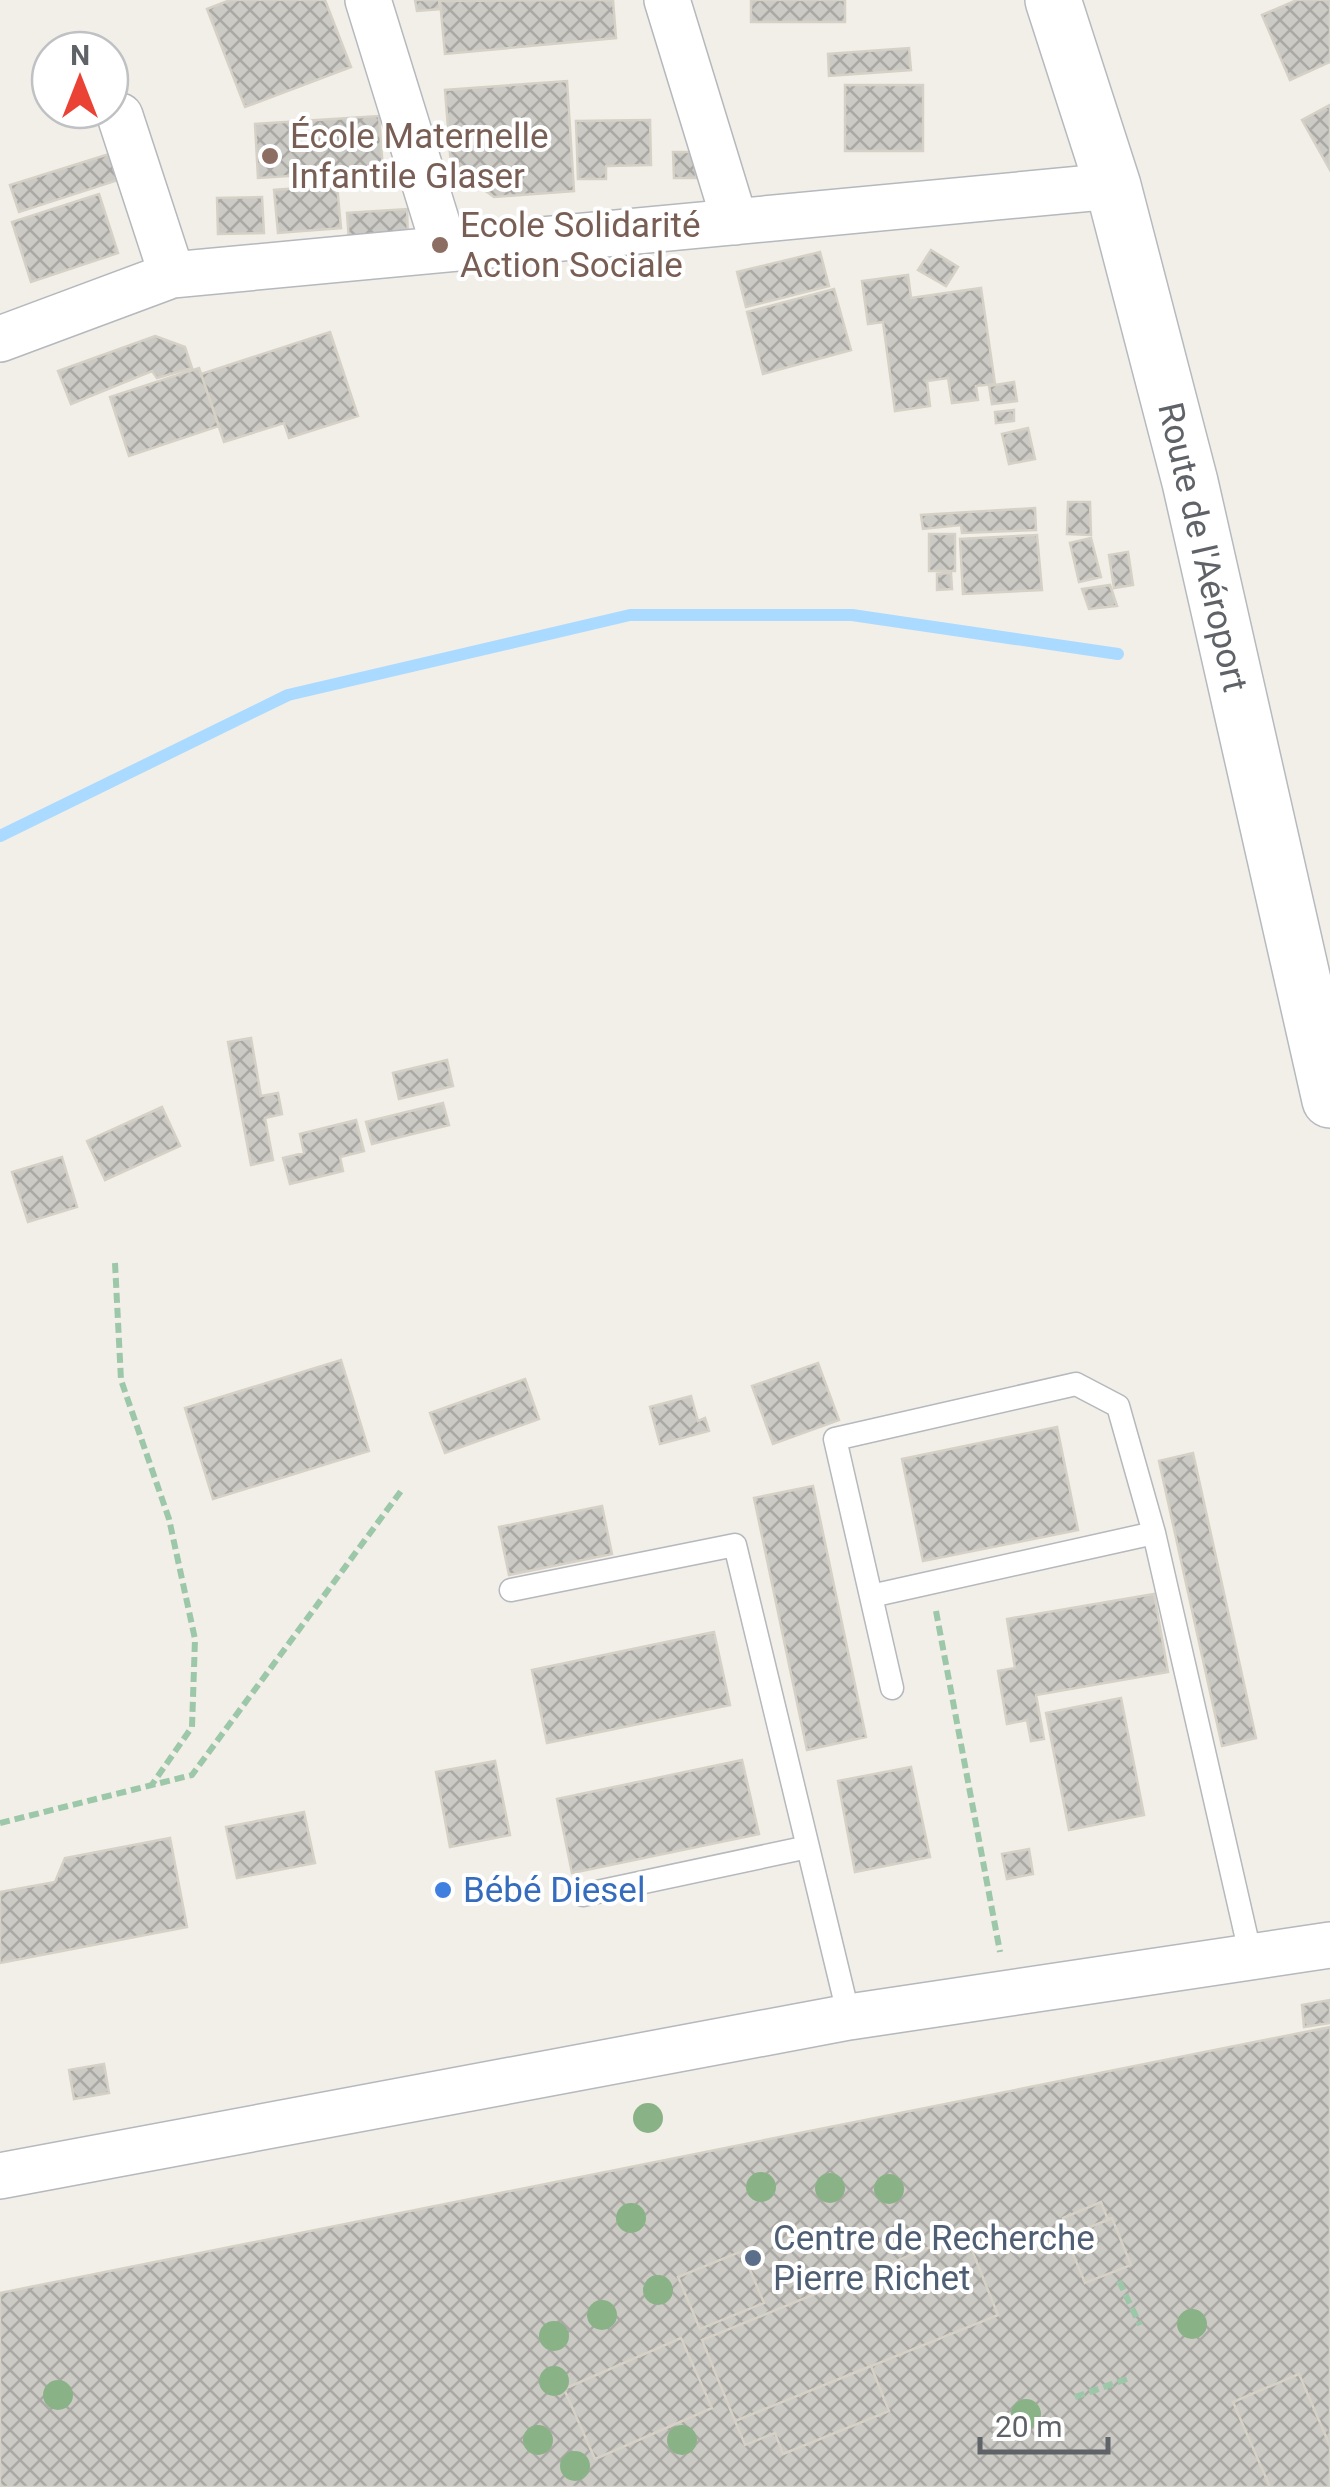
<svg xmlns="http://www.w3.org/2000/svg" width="1330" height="2487" font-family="Roboto,sans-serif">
<defs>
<pattern id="building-cross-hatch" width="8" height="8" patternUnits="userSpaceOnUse" patternTransform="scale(2.5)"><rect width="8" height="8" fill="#cccac5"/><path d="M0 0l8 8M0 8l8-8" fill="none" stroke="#a9a8a4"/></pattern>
</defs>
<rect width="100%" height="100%" fill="#f1efe8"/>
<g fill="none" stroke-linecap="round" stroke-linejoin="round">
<path stroke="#aadaff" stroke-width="12" d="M 0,836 L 288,695 L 630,615 L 852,615 L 1118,654"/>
</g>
<path fill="url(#building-cross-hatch)" stroke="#d6d1c6" stroke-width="2.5" d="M 230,0 L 325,0 L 351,67 L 245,107 L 207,9 Z
M 415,0 L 439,0 L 440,9 L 417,11 Z
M 613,0 L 616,38 L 445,54 L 440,1 Z
M 751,0 L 845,0 L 845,22 L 751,22 Z
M 1297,0 L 1330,0 L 1330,62 L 1290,80 L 1262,15 Z
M 909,48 L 911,70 L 829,76 L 828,54 Z
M 567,81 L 574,191 L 494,197 L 451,166 L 445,90 Z
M 845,85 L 923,85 L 923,151 L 845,151 Z
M 1330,105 L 1330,170 L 1302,120 Z
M 379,116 L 383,170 L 258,178 L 255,124 Z
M 650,120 L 651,165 L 606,166 L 606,179 L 578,179 L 576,121 Z
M 673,152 L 695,152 L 696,178 L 674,178 Z
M 109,154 L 118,180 L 19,212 L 10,185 Z
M 337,185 L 341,228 L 278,233 L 274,190 Z
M 99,194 L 118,253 L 31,282 L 12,222 Z
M 262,197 L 264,233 L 218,234 L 217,198 Z
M 407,209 L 408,237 L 349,241 L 347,213 Z
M 931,250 L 958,267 L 946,286 L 918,270 Z
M 820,252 L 829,286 L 746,307 L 737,272 Z
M 908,275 L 911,298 L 981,288 L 995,384 L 976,386 L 978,400 L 952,403 L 948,378 L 927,381 L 930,406 L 895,411 L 883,322 L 868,324 L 862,281 Z
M 834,289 L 851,350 L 763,374 L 747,312 Z
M 330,332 L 358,416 L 289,438 L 284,423 L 224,442 L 201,374 Z
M 155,336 L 185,347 L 192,368 L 157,378 L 152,371 L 71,404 L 58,371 Z
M 199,368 L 219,426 L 129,456 L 110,397 Z
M 1014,382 L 1017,401 L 992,404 L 989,386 Z
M 1014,410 L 1014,421 L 996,423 L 995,412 Z
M 1028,428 L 1035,459 L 1009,464 L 1002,434 Z
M 1068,502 L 1090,502 L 1091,535 L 1067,534 Z
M 1035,508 L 1036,530 L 962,533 L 961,525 L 923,529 L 921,515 Z
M 929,534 L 955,534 L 955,571 L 929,571 Z
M 1037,535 L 1042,590 L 963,594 L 960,539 Z
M 1091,538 L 1101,577 L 1079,582 L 1070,543 Z
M 1128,552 L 1133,585 L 1114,588 L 1109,555 Z
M 951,573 L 952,589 L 937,590 L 937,574 Z
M 1110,585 L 1117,606 L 1089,609 L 1082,589 Z
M 251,1038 L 261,1096 L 278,1093 L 282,1114 L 265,1118 L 273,1160 L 251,1165 L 228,1042 Z
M 447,1060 L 453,1086 L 399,1099 L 393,1073 Z
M 443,1103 L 449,1125 L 372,1144 L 366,1122 Z
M 162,1107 L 180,1146 L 105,1180 L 87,1141 Z
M 356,1120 L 364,1151 L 340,1157 L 343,1171 L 290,1184 L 283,1158 L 304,1153 L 300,1134 Z
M 62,1157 L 77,1207 L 28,1222 L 12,1172 Z
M 341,1360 L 369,1451 L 213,1499 L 185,1408 Z
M 818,1363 L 839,1420 L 773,1444 L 752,1386 Z
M 525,1379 L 539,1419 L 445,1453 L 430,1413 Z
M 691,1396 L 698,1421 L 705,1418 L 709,1431 L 660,1444 L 650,1407 Z
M 1057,1427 L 1078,1530 L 923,1561 L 902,1459 Z
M 1193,1453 L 1256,1738 L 1222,1746 L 1159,1461 Z
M 813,1486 L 866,1737 L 807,1750 L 754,1498 Z
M 602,1506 L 612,1554 L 509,1575 L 499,1527 Z
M 1154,1594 L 1168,1672 L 1036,1695 L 1044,1739 L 1031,1741 L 1027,1720 L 1007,1724 L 998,1671 L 1015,1668 L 1007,1619 Z
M 714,1632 L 730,1705 L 547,1743 L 532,1670 Z
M 1121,1698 L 1144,1815 L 1069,1830 L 1046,1713 Z
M 742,1760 L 759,1834 L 572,1873 L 557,1799 Z
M 495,1761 L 510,1835 L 450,1847 L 436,1772 Z
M 911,1767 L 930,1857 L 855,1872 L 838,1781 Z
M 304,1812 L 315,1863 L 237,1878 L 226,1827 Z
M 170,1838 L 187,1927 L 0,1963 L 0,1892 L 55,1882 L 65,1858 Z
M 1029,1849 L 1033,1874 L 1007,1879 L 1002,1854 Z
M 1330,2000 L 1330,2023 L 1304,2027 L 1302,2005 Z
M 1330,2027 L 1330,2487 L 0,2487 L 0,2293 Z
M 104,2064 L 109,2093 L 74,2099 L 69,2070 Z
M 1101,2202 L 1108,2220 L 1070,2235 L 1063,2218 Z
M 1112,2218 L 1131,2265 L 1085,2283 L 1066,2237 Z
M 965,2233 L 998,2315 L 735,2421 L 702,2340 Z
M 742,2251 L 764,2303 L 700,2329 L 678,2277 Z
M 681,2338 L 712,2408 L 595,2459 L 564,2389 Z
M 871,2366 L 889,2411 L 783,2454 L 775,2433 L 745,2445 L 735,2421 Z
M 1299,2374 L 1330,2446 L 1330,2487 L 1270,2487 L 1233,2402 Z"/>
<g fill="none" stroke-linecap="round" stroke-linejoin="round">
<defs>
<path id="service" d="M 511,1590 L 735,1545 L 849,2017
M 871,1596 L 1154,1533
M 892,1688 L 835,1439 L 1076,1384 L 1118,1406 L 1154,1533 L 1251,1957
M 583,1895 L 808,1847"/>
<path id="minor" d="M 368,0 L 445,249
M 667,0 L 735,222
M 120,116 L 172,275
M 0,339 L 172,275 L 1113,186
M 0,2176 L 849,2017 L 1330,1945"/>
<path id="secondary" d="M 1053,0 L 1113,186 L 1190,482 L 1330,1100"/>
</defs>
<use href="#service" stroke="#b5b8bc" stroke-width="25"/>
<use href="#minor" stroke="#b5b8bc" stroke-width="48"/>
<use href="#secondary" stroke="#b6babf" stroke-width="58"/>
<path stroke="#9cc7a9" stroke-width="6" stroke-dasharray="10 5" stroke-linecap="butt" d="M 115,1263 L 121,1380 L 169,1519 L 195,1639 L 192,1727 L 151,1786
M 936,1611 L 1000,1952
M 0,1823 L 192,1775 L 401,1491
M 1119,2281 L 1140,2325
M 1075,2397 L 1127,2379"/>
<use href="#service" stroke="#fff" stroke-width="22"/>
<use href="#minor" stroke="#fff" stroke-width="45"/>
<use href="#secondary" stroke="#fff" stroke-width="55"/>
</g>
<g fill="#89b387">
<circle cx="648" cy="2118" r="15"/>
<circle cx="761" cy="2187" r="15"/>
<circle cx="830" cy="2188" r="15"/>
<circle cx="889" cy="2189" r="15"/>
<circle cx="631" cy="2218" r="15"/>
<circle cx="658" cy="2290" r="15"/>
<circle cx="602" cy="2315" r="15"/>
<circle cx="1192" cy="2324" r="15"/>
<circle cx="554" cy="2336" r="15"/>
<circle cx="554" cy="2381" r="15"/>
<circle cx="58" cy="2395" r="15"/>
<circle cx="1026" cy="2414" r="15"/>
<circle cx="538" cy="2440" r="15"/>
<circle cx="682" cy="2440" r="15"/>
<circle cx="575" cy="2466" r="15"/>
</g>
<g fill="#8d6e63" stroke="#fff" stroke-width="4">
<circle cx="270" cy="156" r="10"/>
<circle cx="440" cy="245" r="10"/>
</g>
<circle fill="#3f7fe0" stroke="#fff" stroke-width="4" cx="443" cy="1890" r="10"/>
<circle fill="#5c6f8a" stroke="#fff" stroke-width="4" cx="753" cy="2258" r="10"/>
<g text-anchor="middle" stroke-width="8" stroke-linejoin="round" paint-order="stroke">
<g font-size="35" fill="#785e54" stroke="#fff" text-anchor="start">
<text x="290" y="148">École Maternelle<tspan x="290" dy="40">Infantile Glaser</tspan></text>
<text x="460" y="237">Ecole Solidarité<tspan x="460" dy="40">Action Sociale</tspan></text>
</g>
<g font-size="35" fill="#5f6368" stroke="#fff">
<text transform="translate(1203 547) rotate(77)" y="12">Route de l'Aéroport</text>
</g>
<g font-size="35" fill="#366cbe" stroke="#fff" text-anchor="start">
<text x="463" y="1902">Bébé Diesel</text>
</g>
<g font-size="35" fill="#4e5e75" stroke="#fff" text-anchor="start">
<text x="773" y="2250">Centre de Recherche<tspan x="773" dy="40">Pierre Richet</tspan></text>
</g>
</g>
<g transform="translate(80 80)"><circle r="48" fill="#ffffff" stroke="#bfc1c3" stroke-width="2.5"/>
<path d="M0-8L18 38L0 25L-18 38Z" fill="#ea4335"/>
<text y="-15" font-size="28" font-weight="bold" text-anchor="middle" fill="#5f6368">N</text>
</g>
<path d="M980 2437v15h128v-15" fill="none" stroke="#5f6368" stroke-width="5"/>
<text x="995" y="2437" font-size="30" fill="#5f6368" stroke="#ffffff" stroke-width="8" paint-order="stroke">20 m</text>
</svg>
